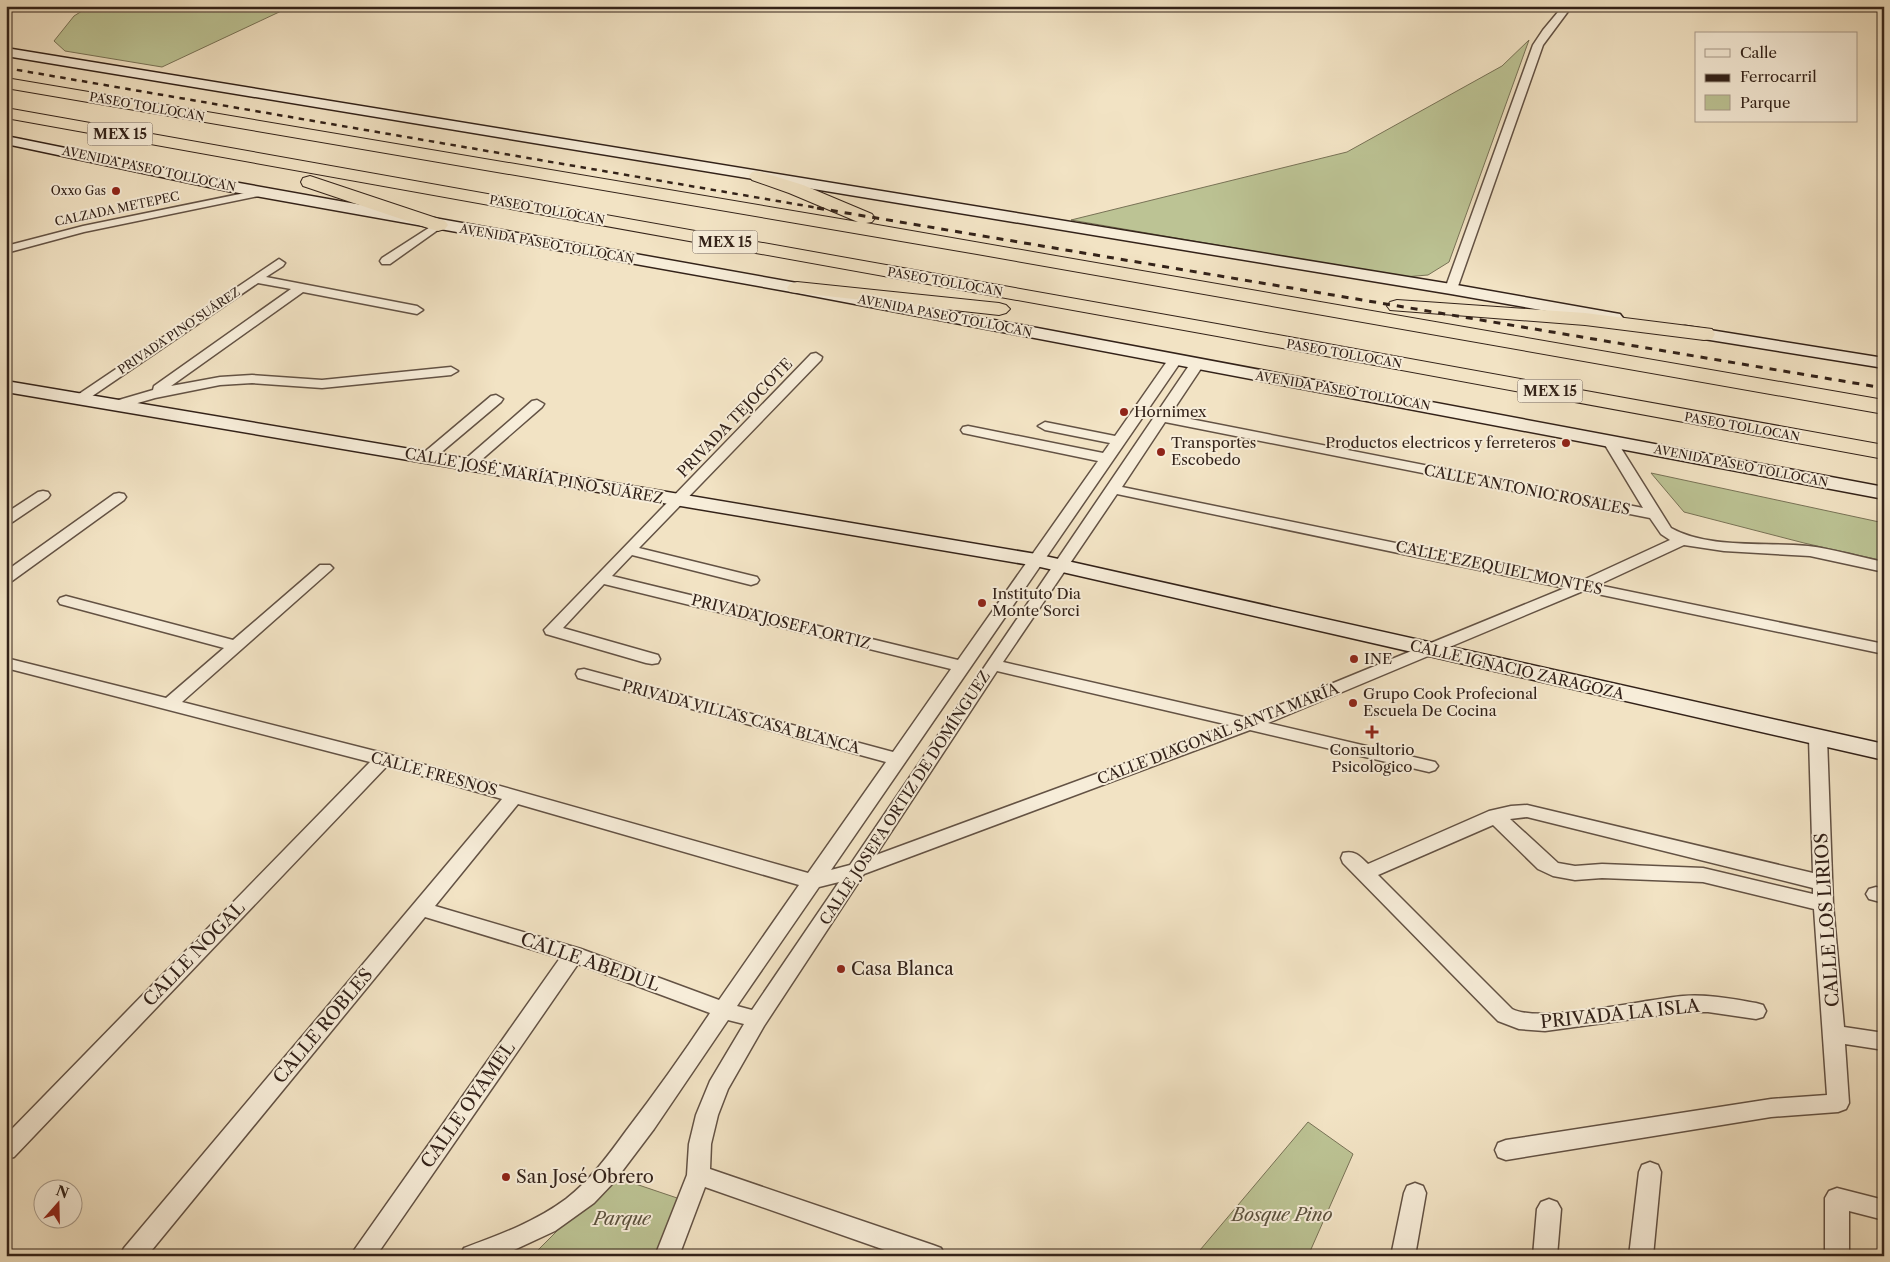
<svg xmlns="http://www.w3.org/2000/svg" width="1890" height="1262" font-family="'Libre Caslon Text',serif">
<rect width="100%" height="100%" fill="#f2e3c4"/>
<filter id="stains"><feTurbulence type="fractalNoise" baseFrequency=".004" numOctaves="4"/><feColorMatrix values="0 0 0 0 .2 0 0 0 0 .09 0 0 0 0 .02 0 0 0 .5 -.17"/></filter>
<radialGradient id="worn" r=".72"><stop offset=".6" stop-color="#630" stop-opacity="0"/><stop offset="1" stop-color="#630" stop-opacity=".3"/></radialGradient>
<path fill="#bcc394" stroke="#787256" d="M 90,6 L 292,6 L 162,67 L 65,51 L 54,41 L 74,16 Z
M 1529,40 L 1449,262 L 1428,275 L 1404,277 L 1071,220 L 1347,152 L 1502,66 Z
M 1651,473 L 1884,523 L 1884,561 L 1804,543 L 1684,512 Z
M 1308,1122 L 1353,1154 L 1308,1256 L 1195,1256 Z
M 612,1176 L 686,1201 L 664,1256 L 532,1256 Z"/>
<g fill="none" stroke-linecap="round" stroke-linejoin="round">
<defs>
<path id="street" d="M 1563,6 L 1572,6 L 1543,45 L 1457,289 L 1451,293 L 1447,292 L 1445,289 L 1533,45 L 1543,30 Z
M 264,189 L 270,192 L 268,194 L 84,232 L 6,253 L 6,246 L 83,226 Z
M 438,222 L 442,223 L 444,225 L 442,227 L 390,264 L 382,264 L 380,261 L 382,258 Z
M 279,259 L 285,263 L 283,266 L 266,277 L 417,306 L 423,310 L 417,314 L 303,292 L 171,386 L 220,377 L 252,375 L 322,380 L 451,367 L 458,371 L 451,375 L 322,388 L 252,383 L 220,385 L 155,398 L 117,409 L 112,408 L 110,405 L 112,402 L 153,390 L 154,386 L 291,289 L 258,283 L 85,401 L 75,401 L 73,398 Z
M 816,353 L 822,357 L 821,360 L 639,548 L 757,577 L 759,580 L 757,583 L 751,585 L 632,555 L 612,576 L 958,660 L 1098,461 L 963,433 L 961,430 L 963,427 L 968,426 L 1103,453 L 1110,443 L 1045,430 L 1038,426 L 1045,422 L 1115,436 L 1170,357 L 1180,357 L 1182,360 L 831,870 L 850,865 L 1190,364 L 1197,360 L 1204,364 L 1170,415 L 1643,508 L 1602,440 L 1604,437 L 1614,437 L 1671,528 C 1709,549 1765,542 1808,546 C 1833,549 1859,557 1884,562 L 1884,572 L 1810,556 L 1724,551 L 1684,545 L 1598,585 L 1884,644 L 1884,654 L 1583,591 L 1268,723 L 1435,762 L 1438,766 L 1435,770 L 1429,772 L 1250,730 L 864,874 L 764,1026 L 728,1089 L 718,1115 L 711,1144 L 710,1169 L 933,1245 L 941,1248 L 945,1256 L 902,1256 L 705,1187 L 679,1256 L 655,1256 L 687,1175 L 689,1144 L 696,1115 L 710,1081 L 744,1024 L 728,1020 L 654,1129 L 614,1182 L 594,1203 L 555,1231 L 501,1256 L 460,1256 L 464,1248 C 499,1235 535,1222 566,1199 C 590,1180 608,1156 626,1131 C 655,1093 683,1054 710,1013 L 578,964 L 376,1256 L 350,1256 L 560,958 L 425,917 L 147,1256 L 120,1256 L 124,1248 L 502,799 L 387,766 L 14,1157 L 6,1159 L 6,1135 L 370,762 L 6,668 L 6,658 L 166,698 L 224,648 L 60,604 L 58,601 L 60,598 L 66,596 L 233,640 L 320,565 L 330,565 L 333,568 L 330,571 L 182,702 L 383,753 L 808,873 L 886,762 L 578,678 L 576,674 L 578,670 L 584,669 L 893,752 L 951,669 L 604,584 L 563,628 L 658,655 L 660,659 L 658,663 L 652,664 L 646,663 L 546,634 L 544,630 L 811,354 ZM 1165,422 L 1650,518 L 1661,534 L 1670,540 L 1581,581 L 1122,487 ZM 1117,494 L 1565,588 L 1248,718 L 1003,662 ZM 997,671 L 1229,725 L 876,855 ZM 518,804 L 799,885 L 719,1000 L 581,949 L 435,906 ZM 839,882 L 752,1010 L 737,1006 L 819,887 Z
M 496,395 L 503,399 L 501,402 L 431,461 L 421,461 L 419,458 L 421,455 L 491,396 Z
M 537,400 L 544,404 L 542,407 L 472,468 L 462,468 L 460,465 L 462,462 L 532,401 Z
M 43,491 L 48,492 L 50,495 L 48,498 L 11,523 L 6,524 L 6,513 L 38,492 Z
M 119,493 L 124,494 L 126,497 L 124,500 L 12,581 L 6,583 L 6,571 L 114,494 Z
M 1818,732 L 1824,734 L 1827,738 L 1833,904 L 1844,1027 L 1884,1033 L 1884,1050 L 1845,1044 L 1849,1103 L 1846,1109 L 1838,1112 L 1771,1117 L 1506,1160 L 1498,1157 L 1495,1150 L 1498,1143 L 1506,1140 L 1771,1099 L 1827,1095 L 1814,909 L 1703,882 L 1602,878 L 1575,880 L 1553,876 L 1538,869 L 1493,825 L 1378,875 L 1512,1009 C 1540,1024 1646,999 1683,996 C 1708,994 1732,999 1756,1003 L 1763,1005 L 1766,1011 L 1763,1017 L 1756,1019 L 1708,1012 L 1684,1012 L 1545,1031 L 1519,1029 L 1498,1021 L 1343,863 L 1341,858 L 1343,853 C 1355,850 1360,856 1368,864 L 1489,811 L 1511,806 L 1527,805 L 1813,873 L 1809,738 L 1812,734 ZM 1527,817 L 1813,888 L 1813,894 L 1703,868 L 1602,864 L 1575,866 L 1558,863 L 1510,819 Z
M 1876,887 L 1884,889 L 1884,903 L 1869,899 L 1866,894 L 1869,889 Z
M 1650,1162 L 1658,1165 L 1661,1172 L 1653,1256 L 1629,1256 L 1639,1172 L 1642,1165 Z
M 1415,1183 L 1423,1186 L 1426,1193 L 1415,1256 L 1391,1256 L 1404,1193 L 1407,1186 Z
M 1837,1188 L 1884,1200 L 1884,1220 L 1849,1211 L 1849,1256 L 1825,1256 L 1825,1198 L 1829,1191 Z
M 1549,1199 L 1557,1202 L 1561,1209 L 1557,1256 L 1533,1256 L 1537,1209 L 1541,1202 Z"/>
<path id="secondary" d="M 6,48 L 1451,284 L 1614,313 L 1620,314 L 1623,318 L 1620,322 L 1614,323 L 1451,294 L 6,56 Z
M 6,136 L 228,181 L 797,283 L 1884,487 L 1884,499 L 797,293 L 228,191 L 6,144 Z
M 1685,326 L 1884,358 L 1884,368 L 1679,335 L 1676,331 L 1679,327 Z
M 6,381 L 1036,554 L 1884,744 L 1884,760 L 1036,566 L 6,392 Z"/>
<path id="highway" d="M 6,78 L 858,222 L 789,193 L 752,180 L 749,176 L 752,172 L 758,171 L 803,185 L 872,214 L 875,218 L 872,222 L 866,223 L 1884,400 L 1884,414 L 977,254 L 6,88 Z
M 6,108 L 1217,324 L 1884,445 L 1884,459 L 1217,336 L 6,118 Z
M 310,176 L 445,221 L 448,225 L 445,229 L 438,231 L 431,229 L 303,186 L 301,182 L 303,178 Z
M 797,282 L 999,303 L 1006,305 L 1010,309 L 1006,313 L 999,315 L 790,292 L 787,288 L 790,284 Z
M 1397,300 L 1585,313 L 1704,328 L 1712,329 L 1715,334 L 1712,339 L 1704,340 L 1585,325 L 1390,310 L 1387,306 L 1390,302 Z"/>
</defs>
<use href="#street" stroke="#635244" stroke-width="3"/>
<use href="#secondary" stroke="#332219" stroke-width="3"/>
<use href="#highway" stroke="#332219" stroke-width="2"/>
<use href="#street" fill="#f7edd9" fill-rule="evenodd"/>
<use href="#secondary" fill="#f7edd9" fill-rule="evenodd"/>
<use href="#highway" fill="#f2e3c4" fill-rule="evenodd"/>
<path stroke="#332219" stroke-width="2.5" stroke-dasharray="5.5 5.5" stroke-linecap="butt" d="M 6,68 L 824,209"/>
<path stroke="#332219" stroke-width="3" stroke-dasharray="7 7" stroke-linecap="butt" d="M 817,208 L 1884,388"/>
</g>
<g fill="#8f2418" stroke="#f7edd9" stroke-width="2">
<circle cx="116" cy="191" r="5"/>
<circle cx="1124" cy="412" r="5"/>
<circle cx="1566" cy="443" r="5"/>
<circle cx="1161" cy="452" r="5"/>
<circle cx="982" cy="603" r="5"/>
<circle cx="1354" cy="659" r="5"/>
<circle cx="1353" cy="703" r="5"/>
<path d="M1369.5 724.5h5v5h5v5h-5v5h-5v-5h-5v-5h5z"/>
<circle cx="841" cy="969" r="5"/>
<circle cx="506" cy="1177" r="5"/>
</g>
<g text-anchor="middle" stroke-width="4" stroke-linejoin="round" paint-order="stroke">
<g font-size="12" fill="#332219" stroke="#f7edd9">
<text transform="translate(147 107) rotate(10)" y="4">PASEO TOLLOCAN</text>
<text transform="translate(149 169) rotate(12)" y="4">AVENIDA PASEO TOLLOCAN</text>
<text transform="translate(117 209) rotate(-12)" y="4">CALZADA METEPEC</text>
<text transform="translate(547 210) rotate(10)" y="4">PASEO TOLLOCAN</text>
<text transform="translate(547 244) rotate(10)" y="4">AVENIDA PASEO TOLLOCAN</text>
<text transform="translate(945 282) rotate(10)" y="4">PASEO TOLLOCAN</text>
<text transform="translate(945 316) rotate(11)" y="4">AVENIDA PASEO TOLLOCAN</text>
<text transform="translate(179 331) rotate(-34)" y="4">PRIVADA PINO SUÁREZ</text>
<text transform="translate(1344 354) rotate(10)" y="4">PASEO TOLLOCAN</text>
<text transform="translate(1343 391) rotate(10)" y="4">AVENIDA PASEO TOLLOCAN</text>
<text transform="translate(1742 427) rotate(10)" y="4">PASEO TOLLOCAN</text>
<text transform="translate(1741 466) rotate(11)" y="4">AVENIDA PASEO TOLLOCAN</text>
</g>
<g font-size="12" fill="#332219" stroke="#f7edd9" text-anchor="end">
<text x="106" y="195">Oxxo Gas</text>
</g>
<g fill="#f7edd9" stroke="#6e5f53" stroke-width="1">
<rect x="87.5" y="122.5" width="65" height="23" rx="4"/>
<rect x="692.5" y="230.5" width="65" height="23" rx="4"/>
<rect x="1517.5" y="379.5" width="65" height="23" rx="4"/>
</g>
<g font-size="14" font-weight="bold" fill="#332219">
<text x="120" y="139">MEX 15</text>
<text x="725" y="247">MEX 15</text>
<text x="1550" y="396">MEX 15</text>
</g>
<g font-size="15" fill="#332219" stroke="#f7edd9" text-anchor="start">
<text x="1134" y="417">Hornimex</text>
<text x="1171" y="448">Transportes<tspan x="1171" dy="17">Escobedo</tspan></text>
<text x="1556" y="448" text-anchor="end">Productos electricos y ferreteros</text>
<text x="992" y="599">Instituto Dia<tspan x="992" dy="17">Monte Sorci</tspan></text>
<text x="1364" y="664">INE</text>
<text x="1363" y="699">Grupo Cook Profecional<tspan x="1363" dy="17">Escuela De Cocina</tspan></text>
<text x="1372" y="755" text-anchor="middle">Consultorio<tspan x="1372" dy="17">Psicologico</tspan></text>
</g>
<g font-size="15" fill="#332219" stroke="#f7edd9">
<text transform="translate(735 418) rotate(-46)" y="5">PRIVADA TEJOCOTE</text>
<text transform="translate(534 476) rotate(10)" y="5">CALLE JOSÉ MARÍA PINO SUÁREZ</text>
<text transform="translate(1527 490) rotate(11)" y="5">CALLE ANTONIO ROSALES</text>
<text transform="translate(1499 568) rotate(12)" y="5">CALLE EZEQUIEL MONTES</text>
<text transform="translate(781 622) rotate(14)" y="5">PRIVADA JOSEFA ORTIZ</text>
<text transform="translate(1517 670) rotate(13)" y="5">CALLE IGNACIO ZARAGOZA</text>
<text transform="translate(741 717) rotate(15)" y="5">PRIVADA VILLAS CASA BLANCA</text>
<text transform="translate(1218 734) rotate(-21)" y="5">CALLE DIAGONAL SANTA MARÍA</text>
<text transform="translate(434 774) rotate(15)" y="5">CALLE FRESNOS</text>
<text transform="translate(905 798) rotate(-57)" y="5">CALLE JOSEFA ORTIZ DE DOMÍNGUEZ</text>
</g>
<g font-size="18" fill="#332219" stroke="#f7edd9">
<text transform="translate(1827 920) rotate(-94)" y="6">CALLE LOS LIRIOS</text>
<text transform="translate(194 954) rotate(-46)" y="6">CALLE NOGAL</text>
<text transform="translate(590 962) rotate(19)" y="6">CALLE ABEDUL</text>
<text transform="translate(1620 1014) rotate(-6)" y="6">PRIVADA LA ISLA</text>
<text transform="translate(323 1026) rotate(-50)" y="6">CALLE ROBLES</text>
<text transform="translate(468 1105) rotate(-55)" y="6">CALLE OYAMEL</text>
</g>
<g font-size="18" fill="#332219" stroke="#f7edd9" text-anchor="start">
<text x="851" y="975">Casa Blanca</text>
<text x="516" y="1183">San José Obrero</text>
</g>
<g font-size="18" font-style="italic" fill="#5c523e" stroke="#f7edd9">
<text x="1282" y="1221">Bosque Pino</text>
<text x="622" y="1225">Parque</text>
</g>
</g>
<rect width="1890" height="1262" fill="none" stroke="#f2e3c4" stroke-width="25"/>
<rect x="8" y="8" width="1875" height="1247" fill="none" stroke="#332219" stroke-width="2.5"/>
<rect x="12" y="12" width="1865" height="1237" fill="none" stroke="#332219"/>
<rect x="1695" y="32" width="162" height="90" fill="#f7edd9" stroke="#a99c8c"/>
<rect x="1705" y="49" width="25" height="8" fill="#f7edd9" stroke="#a99c8c"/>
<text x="1740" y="58" font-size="15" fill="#332219">Calle</text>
<rect x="1705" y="74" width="25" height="8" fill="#332219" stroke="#a99c8c"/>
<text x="1740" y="82" font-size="15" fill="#332219">Ferrocarril</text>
<rect x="1705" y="95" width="25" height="15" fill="#bcc394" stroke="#a99c8c"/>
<text x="1740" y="108" font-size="15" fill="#332219">Parque</text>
<g transform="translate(58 1204) rotate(20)"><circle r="24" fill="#f7edd9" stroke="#a99c8c"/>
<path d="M0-4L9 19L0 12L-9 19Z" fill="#8f2418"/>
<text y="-8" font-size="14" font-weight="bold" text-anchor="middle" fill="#332219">N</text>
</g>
<rect width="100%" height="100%" filter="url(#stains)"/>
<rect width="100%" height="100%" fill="url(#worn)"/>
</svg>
